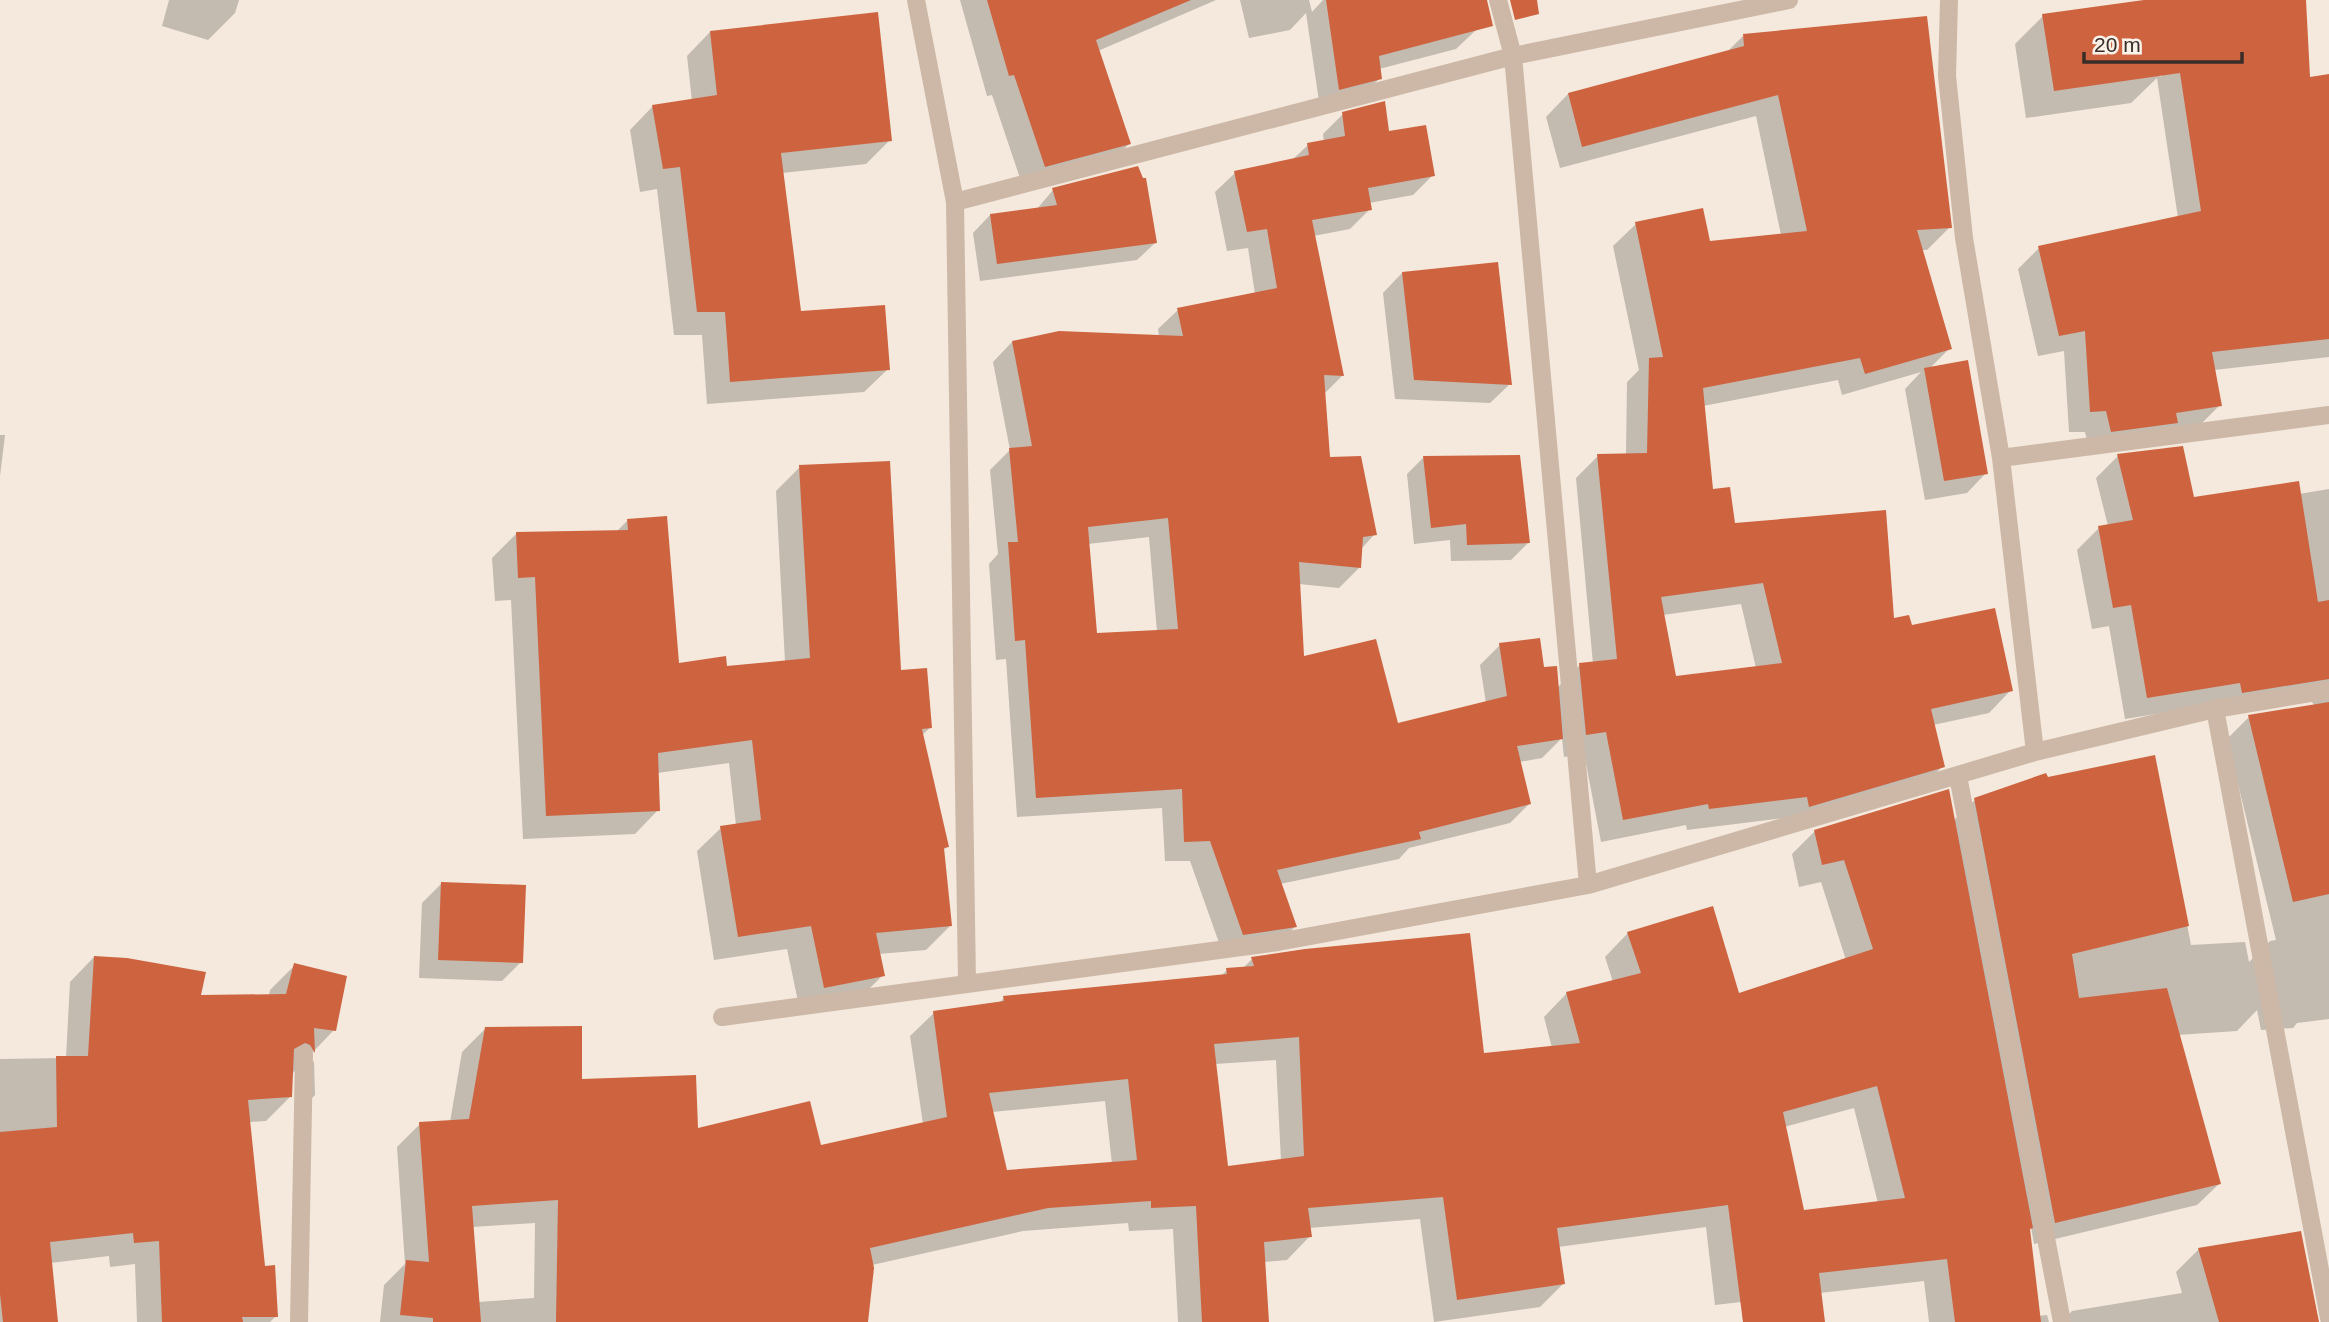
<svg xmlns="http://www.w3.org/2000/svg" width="2329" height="1322" font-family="Helvetica,sans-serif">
<rect width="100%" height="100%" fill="#f4e9dc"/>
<path fill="#0003" fill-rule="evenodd" d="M 169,0 L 239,0 L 235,13 L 208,40 L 162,26 Z
M 960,0 L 1216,0 L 1098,51 L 1129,144 L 1108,165 L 1023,187 L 992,95 L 987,96 Z
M 1240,0 L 1309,0 L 1312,12 L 1323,0 L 1468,0 L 1476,30 L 1456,49 L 1379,69 L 1380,78 L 1360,98 L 1320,108 L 1306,13 L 1290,30 L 1249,38 Z
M 2188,0 L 2304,0 L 2308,79 L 2329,76 L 2329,357 L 2214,370 L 2220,405 L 2199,426 L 2090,452 L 2085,432 L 2069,432 L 2064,351 L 2038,356 L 2018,269 L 2039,248 L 2178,218 L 2157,78 L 2131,103 L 2026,118 L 2015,44 L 2043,16 L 2140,2 L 2160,77 L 2177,60 Z
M 710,32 L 890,140 L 866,164 L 782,173 L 799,313 L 888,369 L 864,392 L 707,404 L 702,335 L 674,335 L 657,189 L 640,192 L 630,130 L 653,106 L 692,101 L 687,56 Z
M 1743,36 L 1950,227 L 1927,250 L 1921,250 L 1950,348 L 1930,368 L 1986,473 L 1967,493 L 1925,500 L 1905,389 L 1921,372 L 1842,395 L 1838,380 L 1703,406 L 1711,491 L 1734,525 L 1893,621 L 1910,627 L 2011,690 L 1989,713 L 1933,725 L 1943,766 L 1920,789 L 1785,818 L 1687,830 L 1686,825 L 1601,842 L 1584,753 L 1564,757 L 1562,738 L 1542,758 L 1519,762 L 1529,804 L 1510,823 L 1409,848 L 1399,859 L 1280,884 L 1295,927 L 1275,946 L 1223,954 L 1190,861 L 1165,861 L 1162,808 L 1017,817 L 1006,659 L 996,660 L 989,564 L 998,554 L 990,470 L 1010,450 L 993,362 L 1012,342 L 1159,337 L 1158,329 L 1178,310 L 1255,294 L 1248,248 L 1227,251 L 1215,192 L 1235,173 L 1292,160 L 1308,145 L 1324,142 L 1323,134 L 1343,114 L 1387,133 L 1433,175 L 1413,195 L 1369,203 L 1370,209 L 1350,229 L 1313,236 L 1342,376 L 1323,395 L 1328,458 L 1375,534 L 1361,549 L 1359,568 L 1339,588 L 1299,584 L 1303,659 L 1397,725 L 1486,703 L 1480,665 L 1500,645 L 1542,669 L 1557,688 L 1580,665 L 1593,664 L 1576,478 L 1598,456 L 1626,455 L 1627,382 L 1639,370 L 1613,246 L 1636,224 L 1709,242 L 1781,235 L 1756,116 L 1560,168 L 1546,117 L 1568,94 L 1726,53 ZM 1149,537 L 1157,632 L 1095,635 L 1088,544 ZM 1741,604 L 1756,668 L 1675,678 L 1663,615 Z
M 1137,168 L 1155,243 L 1137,260 L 980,281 L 973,233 L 990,215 L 1036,210 L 1053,190 Z
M 1402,273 L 1510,384 L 1490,403 L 1395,399 L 1383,293 Z
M 0,435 L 5,435 L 0,476 Z
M 2118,456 L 2193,499 L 2299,494 L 2329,489 L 2329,1019 L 2297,1023 L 2293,1028 L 2261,1030 L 2257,1010 L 2237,1031 L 2177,1035 L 2219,1184 L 2197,1205 L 2034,1244 L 2031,1227 L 2028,1228 L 2038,1316 L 2047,1315 L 2049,1322 L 1929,1322 L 1924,1281 L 1820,1293 L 1823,1322 L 1743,1322 L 1741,1302 L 1715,1305 L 1706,1227 L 1558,1247 L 1563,1284 L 1540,1307 L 1434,1322 L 1420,1219 L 1309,1228 L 1310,1236 L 1287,1260 L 1263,1262 L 1267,1322 L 1178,1322 L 1173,1229 L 1129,1231 L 1128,1223 L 1023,1231 L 872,1265 L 866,1322 L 380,1322 L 384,1285 L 405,1264 L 397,1147 L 420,1124 L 450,1122 L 462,1052 L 485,1029 L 581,1080 L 696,1130 L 820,1147 L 923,1124 L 910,1036 L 934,1013 L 998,1004 L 1004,998 L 1221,976 L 1227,970 L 1242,969 L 1252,959 L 1482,1055 L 1552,1048 L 1544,1017 L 1567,993 L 1613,982 L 1605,957 L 1628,933 L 1738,995 L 1846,960 L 1821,882 L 1799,887 L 1792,854 L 1815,831 L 1953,821 L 1975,800 L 2047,779 L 2154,757 L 2191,945 L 2245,942 L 2249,962 L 2270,941 L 2276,940 L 2227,739 L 2249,717 L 2315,706 L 2311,701 L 2218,704 L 2125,719 L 2109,626 L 2092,629 L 2077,550 L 2099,528 L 2108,526 L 2096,478 ZM 1276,1060 L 1281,1161 L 1227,1168 L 1215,1064 ZM 1105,1101 L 1112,1164 L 1005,1172 L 992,1112 ZM 1854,1108 L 1878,1203 L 1803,1212 L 1784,1127 ZM 535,1223 L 534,1298 L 478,1302 L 472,1227 Z
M 1423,458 L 1528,543 L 1511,560 L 1451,561 L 1450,540 L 1414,544 L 1407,474 Z
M 800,467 L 900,671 L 931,727 L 921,736 L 947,847 L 942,851 L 950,926 L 926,950 L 878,954 L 883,975 L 859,999 L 800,1011 L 787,949 L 714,960 L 697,851 L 721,828 L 736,825 L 729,763 L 657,773 L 658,810 L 635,834 L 523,839 L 511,600 L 495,601 L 492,558 L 516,534 L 616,532 L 627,521 L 677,665 L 725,668 L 785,662 L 776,491 Z
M 441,884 L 521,962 L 502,981 L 419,978 L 422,903 Z
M 94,957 L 199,996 L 269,996 L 270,990 L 295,965 L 334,1030 L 291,1075 L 290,1097 L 266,1121 L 249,1122 L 264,1267 L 276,1316 L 270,1322 L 137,1322 L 135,1264 L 110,1267 L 109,1256 L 50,1263 L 56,1322 L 0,1322 L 0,1059 L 66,1058 L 70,982 Z
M 314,1061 L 315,1095 L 306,1104 L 306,1068 Z
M 2199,1249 L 2317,1322 L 2061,1322 L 2072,1311 L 2182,1293 L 2176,1272 Z"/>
<path fill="#ce6340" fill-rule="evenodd" d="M 987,0 L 1191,0 L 1096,40 L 1131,144 L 1045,167 L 1014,75 L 1009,76 Z
M 1326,0 L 1487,0 L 1493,26 L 1379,56 L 1382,79 L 1339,90 Z
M 1510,0 L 1537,0 L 1539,14 L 1515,20 Z
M 2144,0 L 2306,0 L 2310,77 L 2329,74 L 2329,339 L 2212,352 L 2222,406 L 2176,413 L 2178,423 L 2111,432 L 2106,411 L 2090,412 L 2085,331 L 2059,336 L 2038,246 L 2201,211 L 2180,73 L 2054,91 L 2042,14 Z
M 878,12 L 892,141 L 781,153 L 801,311 L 885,305 L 890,370 L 730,382 L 725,312 L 697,312 L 680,167 L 663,169 L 652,105 L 717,95 L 710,31 Z
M 1927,16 L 1952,228 L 1917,230 L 1952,349 L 1865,374 L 1860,358 L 1703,388 L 1713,489 L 1730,487 L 1735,523 L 1886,510 L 1894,618 L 1909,615 L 1912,625 L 1995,608 L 2013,691 L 1931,709 L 1945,767 L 1809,807 L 1807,797 L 1709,809 L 1708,804 L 1623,820 L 1606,732 L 1586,735 L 1579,663 L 1617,659 L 1597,454 L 1647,453 L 1649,358 L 1663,357 L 1635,222 L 1703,208 L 1710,241 L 1807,231 L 1778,95 L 1582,147 L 1568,93 L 1744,46 L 1743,34 ZM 1763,583 L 1782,663 L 1676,676 L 1661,597 Z
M 1385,101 L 1389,131 L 1426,125 L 1435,176 L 1368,188 L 1372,210 L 1312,220 L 1344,376 L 1324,375 L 1330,457 L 1361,456 L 1377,535 L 1363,537 L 1361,568 L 1299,562 L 1304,656 L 1376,639 L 1398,723 L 1507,696 L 1499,643 L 1540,638 L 1544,667 L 1557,666 L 1563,739 L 1517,746 L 1531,804 L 1419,832 L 1421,839 L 1277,870 L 1297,927 L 1243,935 L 1210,841 L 1184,842 L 1182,789 L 1036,798 L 1025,640 L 1015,641 L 1008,542 L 1018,542 L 1009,448 L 1032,446 L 1012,341 L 1059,331 L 1183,336 L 1177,308 L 1277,288 L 1267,229 L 1247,232 L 1234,171 L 1309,155 L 1307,143 L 1345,136 L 1342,112 ZM 1168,518 L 1178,629 L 1097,633 L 1088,527 Z
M 1138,166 L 1143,178 L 1146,178 L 1157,243 L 997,264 L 990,214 L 1057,205 L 1052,188 Z
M 1498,262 L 1512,385 L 1414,380 L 1402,272 Z
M 1968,360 L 1988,474 L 1944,481 L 1924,368 Z
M 2183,446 L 2194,497 L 2299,481 L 2318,602 L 2329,600 L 2329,679 L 2242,693 L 2240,683 L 2147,698 L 2131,605 L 2113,608 L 2098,526 L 2133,520 L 2117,454 Z
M 1520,455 L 1530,543 L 1467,545 L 1466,524 L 1431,528 L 1423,456 Z
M 890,461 L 901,670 L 927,668 L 932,728 L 922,729 L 949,847 L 944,848 L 952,926 L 876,933 L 885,976 L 824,988 L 811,926 L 738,937 L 720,826 L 761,820 L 752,740 L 658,753 L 660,811 L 546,816 L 535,577 L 518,578 L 516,532 L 628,530 L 627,519 L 667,516 L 679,663 L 726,656 L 727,666 L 810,658 L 799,465 Z
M 2329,702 L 2329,894 L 2293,902 L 2248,715 Z
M 2155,755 L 2189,926 L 2072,954 L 2079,998 L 2167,988 L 2221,1184 L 2055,1223 L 1974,798 L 2046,773 L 2048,777 Z
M 1949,789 L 2033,1228 L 2030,1229 L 2041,1322 L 1955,1322 L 1947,1259 L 1819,1273 L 1825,1322 L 1743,1322 L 1728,1205 L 1557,1228 L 1565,1284 L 1457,1300 L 1443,1197 L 1308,1208 L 1312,1237 L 1264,1242 L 1269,1322 L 1202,1322 L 1196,1206 L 1151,1208 L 1151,1201 L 1048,1208 L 870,1248 L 874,1268 L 868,1322 L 556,1322 L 558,1200 L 472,1206 L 481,1322 L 433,1322 L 433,1318 L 400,1315 L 406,1260 L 429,1262 L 419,1122 L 469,1119 L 485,1027 L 582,1026 L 582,1079 L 696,1075 L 698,1128 L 810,1101 L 821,1145 L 947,1117 L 933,1011 L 1004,1001 L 1003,996 L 1227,974 L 1226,968 L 1254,966 L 1251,957 L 1305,949 L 1470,933 L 1484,1053 L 1580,1043 L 1566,992 L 1641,973 L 1627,932 L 1713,906 L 1739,993 L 1873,949 L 1844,860 L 1822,865 L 1814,830 ZM 1299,1037 L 1304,1156 L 1228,1166 L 1214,1044 ZM 1128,1079 L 1137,1160 L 1007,1170 L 989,1093 ZM 1877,1086 L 1905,1198 L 1804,1210 L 1783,1112 Z
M 441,882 L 526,885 L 523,963 L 438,960 Z
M 94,956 L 127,958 L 206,972 L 201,995 L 286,994 L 294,963 L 347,976 L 336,1031 L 314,1028 L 315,1053 L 310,1045 L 305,1043 L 294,1049 L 292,1097 L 248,1100 L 265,1266 L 275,1265 L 278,1317 L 242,1317 L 243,1322 L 162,1322 L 159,1241 L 134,1243 L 133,1233 L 50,1242 L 58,1322 L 3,1322 L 0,1294 L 0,1132 L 57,1127 L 56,1056 L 88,1056 Z
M 2301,1231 L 2319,1322 L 2219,1322 L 2198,1248 Z"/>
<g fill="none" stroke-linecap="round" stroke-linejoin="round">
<path stroke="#cdb8a7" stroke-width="18" d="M 916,0 L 955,202 L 967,983
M 1498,0 L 1513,56 L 1588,885
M 1949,0 L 1947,76 L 1964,238 L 2001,458 L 2035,752
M 955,202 L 1513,56 L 1789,0
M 2001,458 L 2329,415
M 2215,709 L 2329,1318
M 1958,776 L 2062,1322
M 722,1017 L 1278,942 L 1588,885 L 2035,752 L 2215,709 L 2329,690
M 299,1322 L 304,1054"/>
</g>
<path d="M2084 52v10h158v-10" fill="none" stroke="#392d28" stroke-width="3.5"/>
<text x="2094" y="52" font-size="21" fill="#392d28" stroke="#fbf3e9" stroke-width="5" paint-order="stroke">20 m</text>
</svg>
